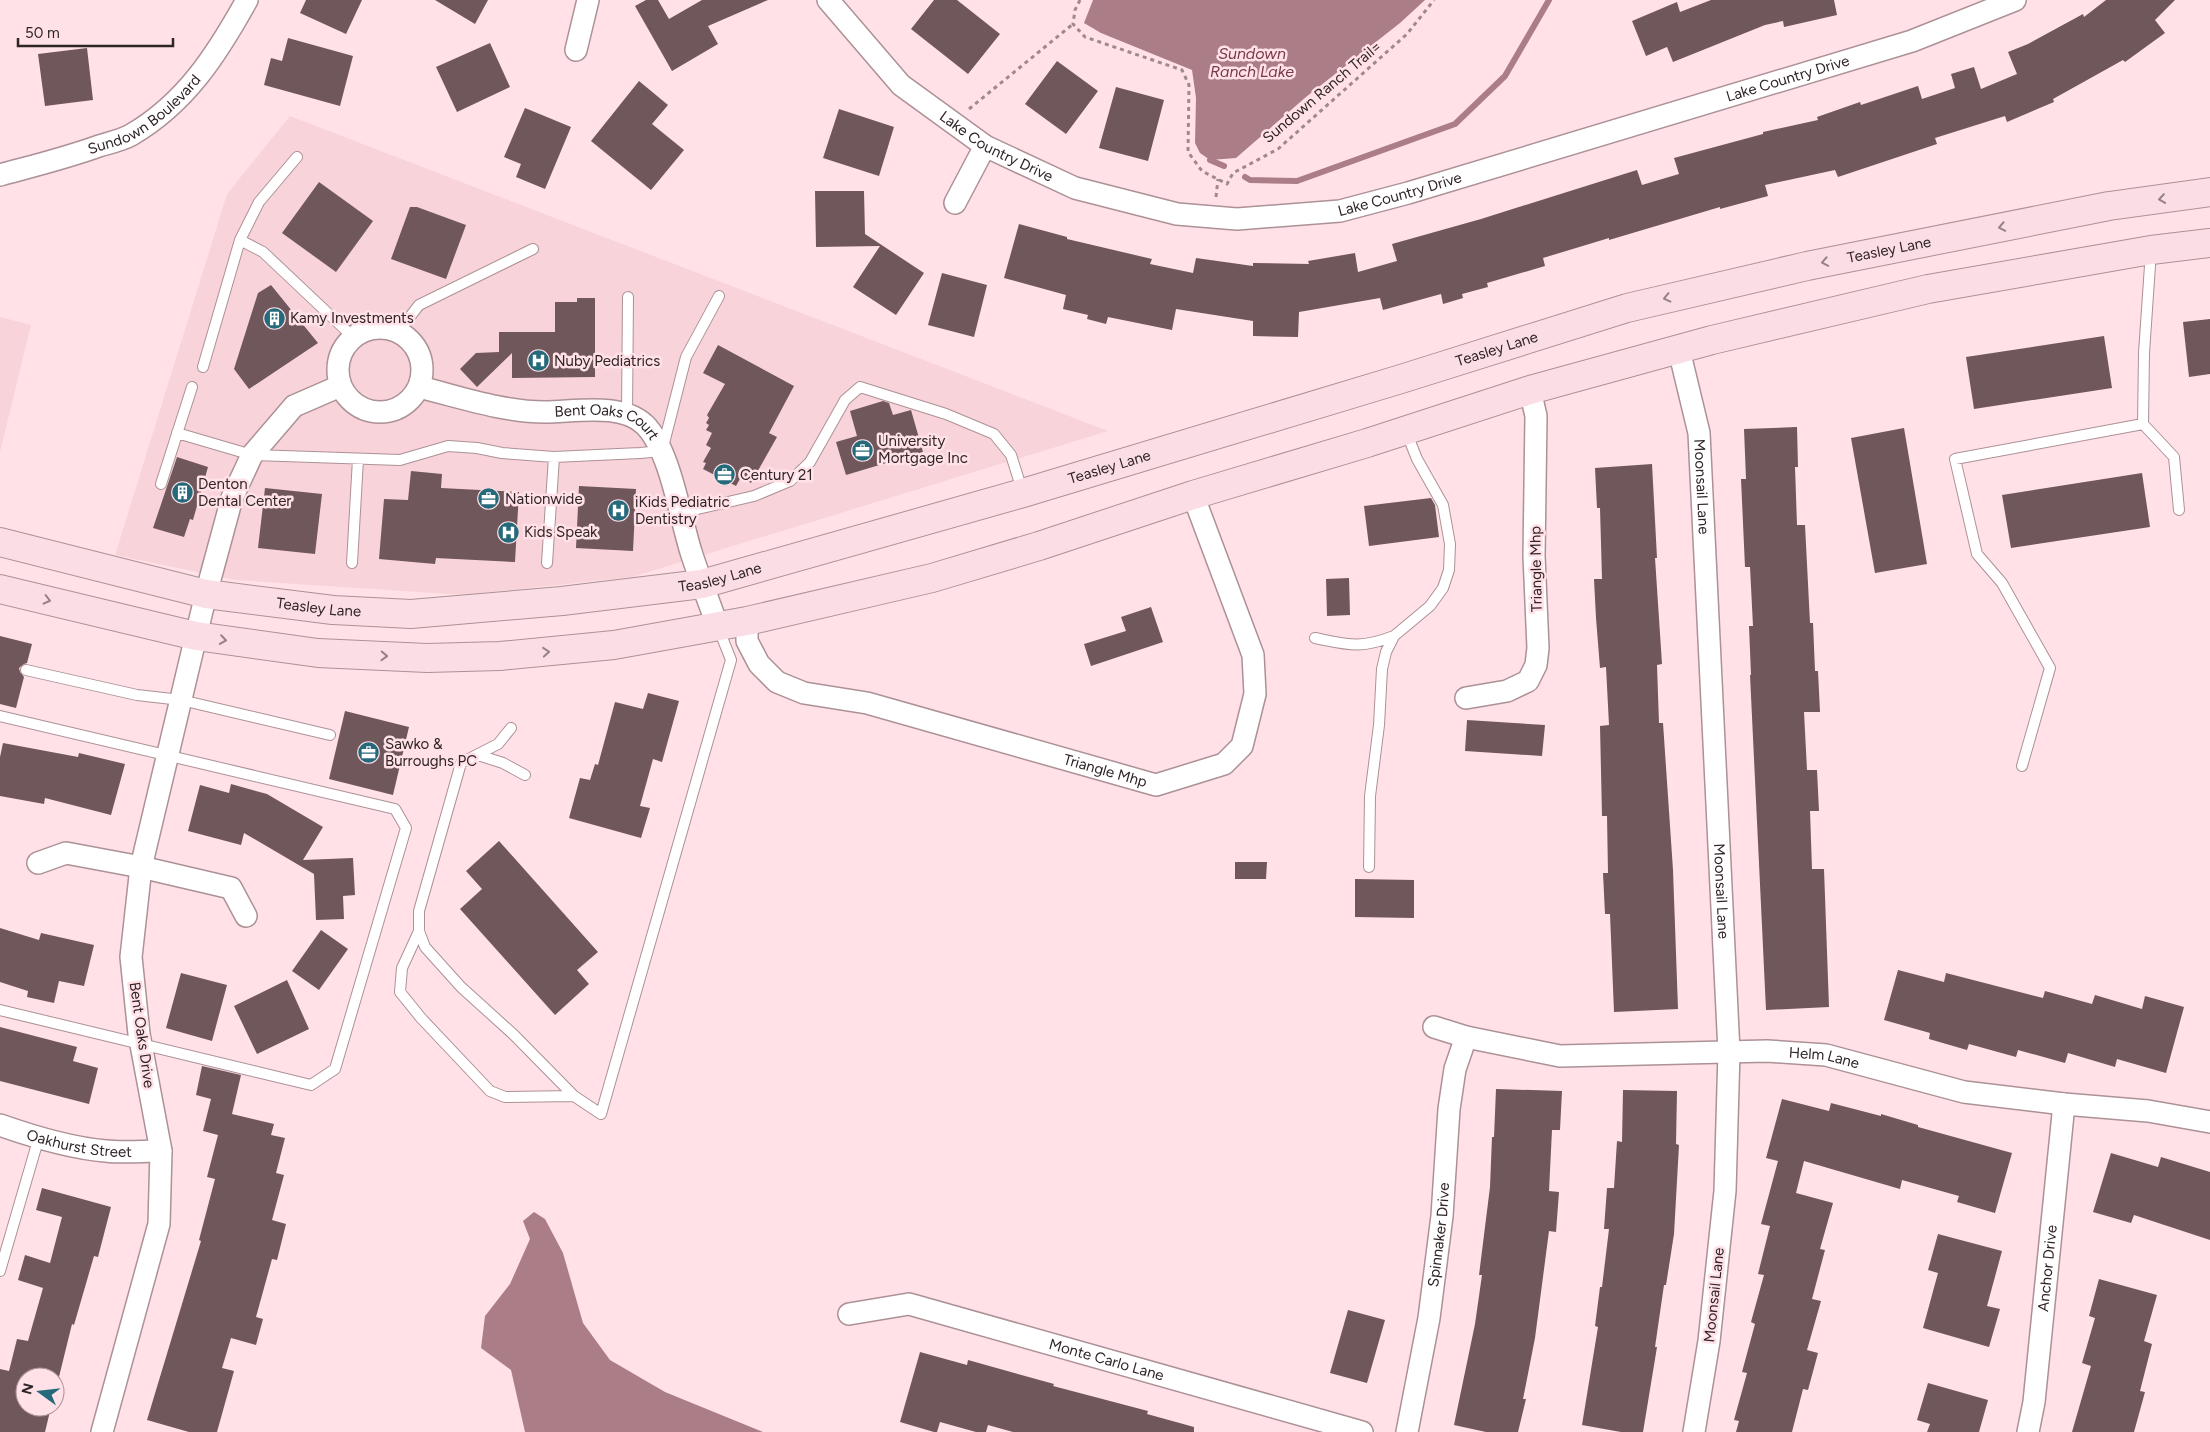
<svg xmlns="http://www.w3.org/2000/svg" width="2210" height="1432" font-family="Figtree,sans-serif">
<rect width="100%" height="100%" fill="#ffe1e7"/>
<path fill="#f9d3da" d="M 290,116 L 1108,431 L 632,577 L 464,595 L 236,580 L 115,555 L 227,194 Z
M 0,317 L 31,325 L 0,452 Z"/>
<path fill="#ab7e87" d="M 1093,0 L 1425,0 L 1400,23 L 1306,97 L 1236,158 L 1210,160 L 1200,153 L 1195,143 L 1196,98 L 1192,70 L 1101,33 L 1084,23 Z
M 534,1212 L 545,1219 L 563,1253 L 583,1323 L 610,1360 L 665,1392 L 763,1432 L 525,1432 L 511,1370 L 481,1348 L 485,1316 L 510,1284 L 530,1239 L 523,1221 Z"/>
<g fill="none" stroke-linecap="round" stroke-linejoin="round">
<path stroke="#ab7e87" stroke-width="6" d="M 1210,160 L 1224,166
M 1245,177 L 1250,180 L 1297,181 L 1455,124 L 1505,76 L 1549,0"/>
</g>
<path fill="#6f575b" d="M 306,0 L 362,0 L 346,34 L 300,13 Z
M 435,0 L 488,0 L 475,24 Z
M 646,0 L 658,0 L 669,19 L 702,0 L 768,0 L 708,26 L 718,44 L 672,71 L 635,6 Z
M 934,0 L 957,0 L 1000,34 L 968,74 L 911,29 Z
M 1711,0 L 1834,0 L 1837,15 L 1784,27 L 1783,21 L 1765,25 L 1673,62 L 1667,47 L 1646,56 L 1632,21 L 1677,2 L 1680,12 Z
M 2106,0 L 2175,0 L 2155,20 L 2165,33 L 2125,62 L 2123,60 L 2053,99 L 2054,102 L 2007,122 L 2005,116 L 1935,138 L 1937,144 L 1838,177 L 1835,170 L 1765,185 L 1768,196 L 1720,209 L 1720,207 L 1609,240 L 1609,238 L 1543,258 L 1545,266 L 1487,283 L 1488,287 L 1462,294 L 1463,298 L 1443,304 L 1441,294 L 1383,310 L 1380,298 L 1299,312 L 1298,337 L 1253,336 L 1253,321 L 1176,309 L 1172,330 L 1108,317 L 1106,324 L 1087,319 L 1088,315 L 1063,309 L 1066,295 L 1004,278 L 1019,224 L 1067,237 L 1067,239 L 1152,259 L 1150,264 L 1193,273 L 1196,258 L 1253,266 L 1253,263 L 1309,264 L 1308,261 L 1355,253 L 1358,272 L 1397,261 L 1392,244 L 1481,219 L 1637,170 L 1642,185 L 1679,174 L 1674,158 L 1763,134 L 1763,132 L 1818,120 L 1817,117 L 1860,102 L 1861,105 L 1918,86 L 1922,99 L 1955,88 L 1951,74 L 1974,67 L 1981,89 L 2017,74 L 2008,52 L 2028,44 L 2083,14 L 2084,17 Z
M 288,38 L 353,56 L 340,106 L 264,85 L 271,58 L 282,61 Z
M 490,43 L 510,87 L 457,112 L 436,67 Z
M 87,48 L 93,100 L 45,106 L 38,54 Z
M 1057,61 L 1098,91 L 1066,134 L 1025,104 Z
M 639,81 L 668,105 L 652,124 L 684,150 L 651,190 L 591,141 Z
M 1116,87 L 1164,100 L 1148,161 L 1099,148 Z
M 525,108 L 571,127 L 545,189 L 516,177 L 521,164 L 504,157 Z
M 839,109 L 894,127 L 879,176 L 823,158 Z
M 319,182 L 373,221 L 336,272 L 282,233 Z
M 815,191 L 864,191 L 865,234 L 924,273 L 896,315 L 853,287 L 880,246 L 816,247 Z
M 410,207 L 417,207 L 466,225 L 446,279 L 391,259 Z
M 942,273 L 987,285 L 974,337 L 928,325 Z
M 271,285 L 318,343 L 249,389 L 234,369 L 258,293 Z
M 577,298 L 595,298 L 595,377 L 512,378 L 512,353 L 477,387 L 460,369 L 476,353 L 499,352 L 499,332 L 555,332 L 555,302 L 577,302 Z
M 2210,319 L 2210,374 L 2189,377 L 2183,322 Z
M 2104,336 L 2112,388 L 1974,409 L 1966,357 Z
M 718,345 L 794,386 L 769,433 L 777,437 L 751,483 L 741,477 L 736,486 L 703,469 L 706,463 L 703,462 L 711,448 L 706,445 L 712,433 L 706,430 L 709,425 L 706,423 L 709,418 L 707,415 L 725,384 L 703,373 Z
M 883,401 L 889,403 L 893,415 L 911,410 L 923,452 L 846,475 L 836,442 L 857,436 L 850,411 Z
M 1797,427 L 1798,467 L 1795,467 L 1797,525 L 1805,525 L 1810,623 L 1813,623 L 1815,671 L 1818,671 L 1820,712 L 1804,712 L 1807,770 L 1817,770 L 1819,811 L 1810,811 L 1812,869 L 1824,869 L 1829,1007 L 1766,1010 L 1750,675 L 1751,675 L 1749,626 L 1753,626 L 1750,567 L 1745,567 L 1741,479 L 1746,479 L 1744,429 Z
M 1904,428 L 1927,564 L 1875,573 L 1851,438 Z
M 177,457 L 208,467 L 193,520 L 190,519 L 184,537 L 153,528 Z
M 1652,464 L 1657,558 L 1655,558 L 1662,664 L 1657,665 L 1659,723 L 1663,723 L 1673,870 L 1678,1009 L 1614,1012 L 1610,914 L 1605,914 L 1603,873 L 1608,873 L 1607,816 L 1602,816 L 1600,726 L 1609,725 L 1606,667 L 1600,668 L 1596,618 L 1594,579 L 1602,579 L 1600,508 L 1597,508 L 1595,468 Z
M 411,471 L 442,474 L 441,488 L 519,492 L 515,562 L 436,558 L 435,564 L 379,559 L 384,499 L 408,500 Z
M 2142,473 L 2150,527 L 2011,548 L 2002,495 Z
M 579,486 L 636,489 L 633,551 L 576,548 Z
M 265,488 L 322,494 L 315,554 L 258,548 Z
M 1431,498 L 1435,505 L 1439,537 L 1369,546 L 1364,506 Z
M 1349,578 L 1350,615 L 1327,616 L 1326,579 Z
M 1151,607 L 1163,642 L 1091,666 L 1084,644 L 1126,631 L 1121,617 Z
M 0,636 L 32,644 L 27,663 L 24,664 L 19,668 L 20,672 L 24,677 L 16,708 L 0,704 Z
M 648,693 L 679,701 L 662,762 L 653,759 L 640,806 L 650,808 L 641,838 L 569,818 L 580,778 L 590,780 L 595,764 L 598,765 L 615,702 L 643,709 Z
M 345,711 L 409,727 L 393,795 L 329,779 Z
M 1467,720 L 1545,725 L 1542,756 L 1465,751 Z
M 3,743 L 78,757 L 79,753 L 125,764 L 111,815 L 45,798 L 44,804 L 0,796 L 0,757 Z
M 231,784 L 267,794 L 323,827 L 303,860 L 353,858 L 355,895 L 343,896 L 344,919 L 316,920 L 314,874 L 244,833 L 241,845 L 188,831 L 200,785 L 229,793 Z
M 499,841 L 598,952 L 577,970 L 589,984 L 555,1015 L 460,909 L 482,889 L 466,871 Z
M 1235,862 L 1267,862 L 1266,879 L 1235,879 Z
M 1355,879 L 1414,880 L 1414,918 L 1355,917 Z
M 0,928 L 39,940 L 41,933 L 94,945 L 84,986 L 59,981 L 54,1003 L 27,997 L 28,991 L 0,982 Z
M 321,930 L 348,949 L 319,990 L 292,971 Z
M 1898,970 L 1944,982 L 1946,973 L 2043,998 L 2045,991 L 2092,1004 L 2095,995 L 2142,1009 L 2145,996 L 2184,1007 L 2166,1073 L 2117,1059 L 2115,1067 L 2068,1053 L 2065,1063 L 2018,1050 L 2016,1057 L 1969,1044 L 1967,1050 L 1929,1039 L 1930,1033 L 1884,1020 Z
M 181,973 L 227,985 L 212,1041 L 166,1028 Z
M 287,980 L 309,1029 L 257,1054 L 234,1006 Z
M 0,1027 L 77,1047 L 73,1061 L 98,1068 L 89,1104 L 0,1081 Z
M 202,1066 L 241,1075 L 232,1114 L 274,1124 L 271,1135 L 285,1138 L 276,1173 L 284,1175 L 272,1220 L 286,1224 L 277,1260 L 272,1259 L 256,1317 L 263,1319 L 256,1345 L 231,1338 L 222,1368 L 234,1371 L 217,1432 L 189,1432 L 147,1420 L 201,1241 L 199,1240 L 215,1179 L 207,1177 L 218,1135 L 203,1131 L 211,1099 L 196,1095 Z
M 1496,1089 L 1562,1091 L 1560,1130 L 1552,1130 L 1549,1191 L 1559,1192 L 1556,1232 L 1549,1231 L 1535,1338 L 1523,1399 L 1526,1399 L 1518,1432 L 1486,1432 L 1454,1425 L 1475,1324 L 1482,1275 L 1479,1275 L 1490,1187 L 1492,1137 L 1494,1137 Z
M 1623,1090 L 1677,1091 L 1676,1144 L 1679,1145 L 1674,1234 L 1666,1285 L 1664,1285 L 1655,1347 L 1657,1347 L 1643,1432 L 1621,1432 L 1582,1425 L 1598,1327 L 1595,1326 L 1600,1287 L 1602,1287 L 1609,1229 L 1604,1229 L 1607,1188 L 1614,1188 L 1617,1141 L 1622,1142 Z
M 1782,1099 L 1829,1111 L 1831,1103 L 1881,1116 L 1881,1114 L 1918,1125 L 1918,1127 L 2012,1153 L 1995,1213 L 1957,1202 L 1959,1196 L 1902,1180 L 1900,1189 L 1804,1161 L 1796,1193 L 1833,1203 L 1820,1249 L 1825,1250 L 1812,1299 L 1821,1301 L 1807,1350 L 1818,1353 L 1808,1390 L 1803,1389 L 1792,1432 L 1736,1432 L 1739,1421 L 1734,1420 L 1747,1373 L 1742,1372 L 1755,1324 L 1751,1322 L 1764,1275 L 1758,1274 L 1770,1226 L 1761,1224 L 1778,1161 L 1766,1158 Z
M 2111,1153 L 2158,1167 L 2161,1157 L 2210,1172 L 2210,1240 L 2134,1215 L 2131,1223 L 2093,1212 Z
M 42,1188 L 111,1207 L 98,1257 L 94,1256 L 74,1325 L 72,1324 L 55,1393 L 55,1377 L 25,1377 L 25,1407 L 51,1407 L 45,1432 L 0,1432 L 0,1369 L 9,1371 L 17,1339 L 28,1341 L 43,1288 L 18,1280 L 25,1255 L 50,1263 L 62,1217 L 36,1210 Z
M 1938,1234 L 2002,1251 L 1987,1306 L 2000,1309 L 1989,1347 L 1923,1328 L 1938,1273 L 1928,1270 Z
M 2099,1279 L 2157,1295 L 2144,1341 L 2152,1344 L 2140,1391 L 2145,1392 L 2134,1432 L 2072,1432 L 2091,1366 L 2082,1363 L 2095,1318 L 2089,1316 Z
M 1348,1310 L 1385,1320 L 1367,1383 L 1330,1373 Z
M 920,1352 L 967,1365 L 968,1360 L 1054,1384 L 1053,1386 L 1148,1411 L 1147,1414 L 1194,1427 L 1194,1432 L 1013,1432 L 988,1425 L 986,1432 L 976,1432 L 940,1422 L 937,1432 L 934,1432 L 900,1422 Z
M 1928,1383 L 1988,1400 L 1979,1432 L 1927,1432 L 1930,1424 L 1917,1420 Z"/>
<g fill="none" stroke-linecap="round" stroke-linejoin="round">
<defs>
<path id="lane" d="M 240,240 L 263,252 L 352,336
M 399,331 L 419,305 L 533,249
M 203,367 L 240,240 L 259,202 L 297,157
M 627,414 L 628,297
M 2143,424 L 2174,457 L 2179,510
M 177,433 L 252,455 L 400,460 L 448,446 L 477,448 L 502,453 L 554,457 L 640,453 L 662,451 L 686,357 L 719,296
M 161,484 L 192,387
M 680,513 L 754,496 L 790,481 L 810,462 L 845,400 L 860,387 L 946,414 L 994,434 L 1011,455 L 1023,493
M 352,563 L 358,459
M 547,563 L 554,457
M 1315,638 C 1350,645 1360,649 1394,636
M 26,670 L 137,695 L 181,700 L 330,735
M 0,716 L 395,809 L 406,828 L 335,1069 L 311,1085 L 0,1010
M 511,728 L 498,744 L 461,763 L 419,911 L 419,931 L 425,947 L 461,987 L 514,1035 L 574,1096 L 601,1114 L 731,660 L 718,627
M 478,755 L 503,763 L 525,775
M 2022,766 L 2050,668 L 2002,583 L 1977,554 L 1955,459 L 2143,424 L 2144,353 L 2151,251
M 1369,867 L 1370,796 L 1379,725 L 1382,669 L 1386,652 L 1394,636 L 1430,606 L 1443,588 L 1449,570 L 1450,544 L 1443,505 L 1417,459 L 1409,439 L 1407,430
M 419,931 L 402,968 L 400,992 L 421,1018 L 490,1091 L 505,1097 L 574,1096
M 0,1271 L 39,1137"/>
<g id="street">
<path id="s1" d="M 828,0 L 901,85 L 985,146 L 1075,188 L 1177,214 L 1237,219 L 1340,211 L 1408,193 L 1912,41 L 2015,0"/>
<path d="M 576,50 L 588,0"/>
<path id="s2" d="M 0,175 C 33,166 66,158 99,146 C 109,143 122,140 131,135 C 186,103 217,54 247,0"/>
<path d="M 955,203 L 985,146"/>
<circle cx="380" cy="370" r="42"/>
<path id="s3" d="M 1679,350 L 1699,433 L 1729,1052 L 1725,1191 L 1709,1341 L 1694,1432"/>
<path id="s4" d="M 419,387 C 460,397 503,412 545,412 C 574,412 622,402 645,425 C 670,450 680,517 691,552 C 699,577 709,602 718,627"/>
<path id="s5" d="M 747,621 L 747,641 L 759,664 L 777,682 L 804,693 L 867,703 L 1156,785 L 1224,764 L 1242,746 L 1255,694 L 1253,655 L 1193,495"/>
<path d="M 1466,698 L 1507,691 L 1528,681 L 1536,665 L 1538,648 L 1534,556 L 1536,416 L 1530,390"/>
<path d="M 38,863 L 66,853 L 141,867 L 231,888 L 246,916"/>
<path id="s6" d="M 1434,1027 L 1466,1037 L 1560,1056 L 1767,1051 L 1826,1055 L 1964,1092 L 2064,1104 L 2148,1111 L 2210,1122"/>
<path id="s7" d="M 0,1125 C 34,1137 70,1148 106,1151 C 124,1153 143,1151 161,1151"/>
<path id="s8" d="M 849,1314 L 909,1304 L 1362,1432"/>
<path d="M 102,1432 L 159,1224 L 161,1151 L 139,1034 L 131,957 L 141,867 L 206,594 L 232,498 L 252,455 L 294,406 L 340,386"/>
<path id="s9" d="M 1407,1432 L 1429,1318 L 1442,1216 L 1449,1109 L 1455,1069 L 1466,1037"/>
<path id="s10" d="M 2028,1432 L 2034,1402 L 2064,1104"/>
</g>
<g id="secondary">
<path id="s11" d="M 0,542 L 206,594 L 333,610 L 411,614 L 562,601 L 702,584 L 1023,493 L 1401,379 L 1627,308 L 1807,266 L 2109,206 L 2210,192"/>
<path d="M 0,589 L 196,636 L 318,653 L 427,658 L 500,656 L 614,645 L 747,621 L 932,578 L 1039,546 L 1193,495 L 1367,443 L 1530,390 L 1712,340 L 1928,289 L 2151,250 L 2210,243"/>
</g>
</defs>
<use href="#lane" stroke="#ac9196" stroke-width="12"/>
<use href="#street" stroke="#ac9196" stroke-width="24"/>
<use href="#secondary" stroke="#ac9196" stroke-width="30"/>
<path stroke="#9e898d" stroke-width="3" stroke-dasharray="4 4" stroke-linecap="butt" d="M 1080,0 L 1075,10 L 1073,24 L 1085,37 L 1182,70 L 1189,85 L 1188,152 L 1202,171 L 1227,184 L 1233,173 L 1278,149 L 1407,34 L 1434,0
M 969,109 L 1073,24
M 1216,197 L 1218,179"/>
<use href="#lane" stroke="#fff" stroke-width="10"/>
<use href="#street" stroke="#fff" stroke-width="21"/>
<use href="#secondary" stroke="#fbdee5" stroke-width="28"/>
</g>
<defs><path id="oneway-chevron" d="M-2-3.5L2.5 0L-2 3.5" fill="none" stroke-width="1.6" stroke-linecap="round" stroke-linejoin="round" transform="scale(1.25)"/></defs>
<g stroke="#958186">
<use href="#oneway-chevron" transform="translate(2162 199) rotate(172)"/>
<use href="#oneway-chevron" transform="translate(2002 227) rotate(169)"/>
<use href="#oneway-chevron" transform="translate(1825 262) rotate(169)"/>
<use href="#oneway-chevron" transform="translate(1667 298) rotate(167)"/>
<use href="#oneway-chevron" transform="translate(47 600) rotate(14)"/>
<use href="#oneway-chevron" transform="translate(223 640) rotate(8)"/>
<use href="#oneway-chevron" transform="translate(546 652) rotate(-5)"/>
<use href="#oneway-chevron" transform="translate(384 656) rotate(2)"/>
</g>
<defs>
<symbol id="building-disc" viewBox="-11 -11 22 22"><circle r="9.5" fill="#256a7a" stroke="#ffe1e7"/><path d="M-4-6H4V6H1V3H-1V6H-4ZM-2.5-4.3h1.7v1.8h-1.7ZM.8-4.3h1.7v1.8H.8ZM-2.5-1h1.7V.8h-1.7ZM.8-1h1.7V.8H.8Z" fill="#fff"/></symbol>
<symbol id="hospital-disc" viewBox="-11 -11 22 22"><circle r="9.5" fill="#256a7a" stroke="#ffe1e7"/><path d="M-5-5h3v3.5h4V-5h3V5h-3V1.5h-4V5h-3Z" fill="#fff"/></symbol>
<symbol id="office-disc" viewBox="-11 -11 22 22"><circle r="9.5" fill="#256a7a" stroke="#ffe1e7"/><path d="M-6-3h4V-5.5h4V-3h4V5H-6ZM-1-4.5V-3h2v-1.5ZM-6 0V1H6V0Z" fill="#fff"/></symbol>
</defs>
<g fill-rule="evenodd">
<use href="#building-disc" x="262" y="306" width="25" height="25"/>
<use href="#hospital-disc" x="526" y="348" width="25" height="25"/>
<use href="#office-disc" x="850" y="438" width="25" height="25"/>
<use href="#office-disc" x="712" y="462" width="25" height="25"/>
<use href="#building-disc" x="170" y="480" width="25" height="25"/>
<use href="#office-disc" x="476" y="486" width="25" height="25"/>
<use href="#hospital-disc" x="606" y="498" width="25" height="25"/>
<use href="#hospital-disc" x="496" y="520" width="25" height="25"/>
<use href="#office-disc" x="356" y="740" width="25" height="25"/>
</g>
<g text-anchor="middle" stroke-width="5" stroke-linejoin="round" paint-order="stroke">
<g font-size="15" fill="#2f2426" stroke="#ffe1e7">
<text dy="5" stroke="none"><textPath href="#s1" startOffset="1051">Lake Country Drive</textPath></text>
<text transform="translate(1322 92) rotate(-40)" y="5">Sundown Ranch Trail=</text>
<text dy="5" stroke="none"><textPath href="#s2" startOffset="159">Sundown Boulevard</textPath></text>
<text dy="5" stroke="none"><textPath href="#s1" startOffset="226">Lake Country Drive</textPath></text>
<text dy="5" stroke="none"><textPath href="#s1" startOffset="646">Lake Country Drive</textPath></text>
<text dy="5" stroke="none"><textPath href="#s11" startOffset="1945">Teasley Lane</textPath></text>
<text dy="5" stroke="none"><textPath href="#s11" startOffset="1540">Teasley Lane</textPath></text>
<text dy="5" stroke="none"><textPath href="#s4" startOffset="194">Bent Oaks Court</textPath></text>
<text dy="5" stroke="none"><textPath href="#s11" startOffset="1135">Teasley Lane</textPath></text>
<text dy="5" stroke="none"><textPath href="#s3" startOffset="139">Moonsail Lane</textPath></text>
<text transform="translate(1536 569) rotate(-91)" y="5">Triangle Mhp</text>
<text dy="5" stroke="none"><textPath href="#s11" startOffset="730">Teasley Lane</textPath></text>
<text dy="5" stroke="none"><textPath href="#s11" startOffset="326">Teasley Lane</textPath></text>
<text dy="5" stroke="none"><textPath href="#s5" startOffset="412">Triangle Mhp</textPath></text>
<text dy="5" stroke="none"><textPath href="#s3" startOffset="544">Moonsail Lane</textPath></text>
<text transform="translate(142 1035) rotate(82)" y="5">Bent Oaks Drive</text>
<text dy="5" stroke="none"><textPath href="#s6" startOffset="394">Helm Lane</textPath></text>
<text dy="5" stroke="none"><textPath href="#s7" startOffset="82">Oakhurst Street</textPath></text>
<text dy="5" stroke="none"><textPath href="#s9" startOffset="200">Spinnaker Drive</textPath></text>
<text dy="5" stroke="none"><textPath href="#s10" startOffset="165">Anchor Drive</textPath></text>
<text transform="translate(1714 1295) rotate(-84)" y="5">Moonsail Lane</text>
<text dy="5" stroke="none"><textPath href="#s8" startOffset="266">Monte Carlo Lane</textPath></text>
</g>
<g font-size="15" fill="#2f2426" stroke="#ffe1e7" text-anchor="start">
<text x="290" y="323">Kamy Investments</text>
<text x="554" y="366">Nuby Pediatrics</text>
<text x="878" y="446">University<tspan x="878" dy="17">Mortgage Inc</tspan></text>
<text x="740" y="480">Century 21</text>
<text x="198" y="489">Denton<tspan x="198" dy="17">Dental Center</tspan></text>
<text x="505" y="504">Nationwide</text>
<text x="635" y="507">iKids Pediatric<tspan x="635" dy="17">Dentistry</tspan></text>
<text x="524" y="537">Kids Speak</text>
<text x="385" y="749">Sawko &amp;<tspan x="385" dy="17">Burroughs PC</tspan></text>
</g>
<g font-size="16" font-style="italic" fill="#763848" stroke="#ffe1e7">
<text x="1252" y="59">Sundown<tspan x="1252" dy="18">Ranch Lake</tspan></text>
</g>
</g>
<g transform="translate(40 1392) rotate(285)"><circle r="24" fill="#ffe1e7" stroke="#ac959a"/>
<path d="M0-4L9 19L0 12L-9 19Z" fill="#256a7a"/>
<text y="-8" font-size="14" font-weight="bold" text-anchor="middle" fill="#2f2426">N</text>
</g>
<path d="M18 38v8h155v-8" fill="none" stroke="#2f2426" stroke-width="2.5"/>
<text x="25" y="38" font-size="15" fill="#2f2426" stroke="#ffe1e7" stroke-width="4" paint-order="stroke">50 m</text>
</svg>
